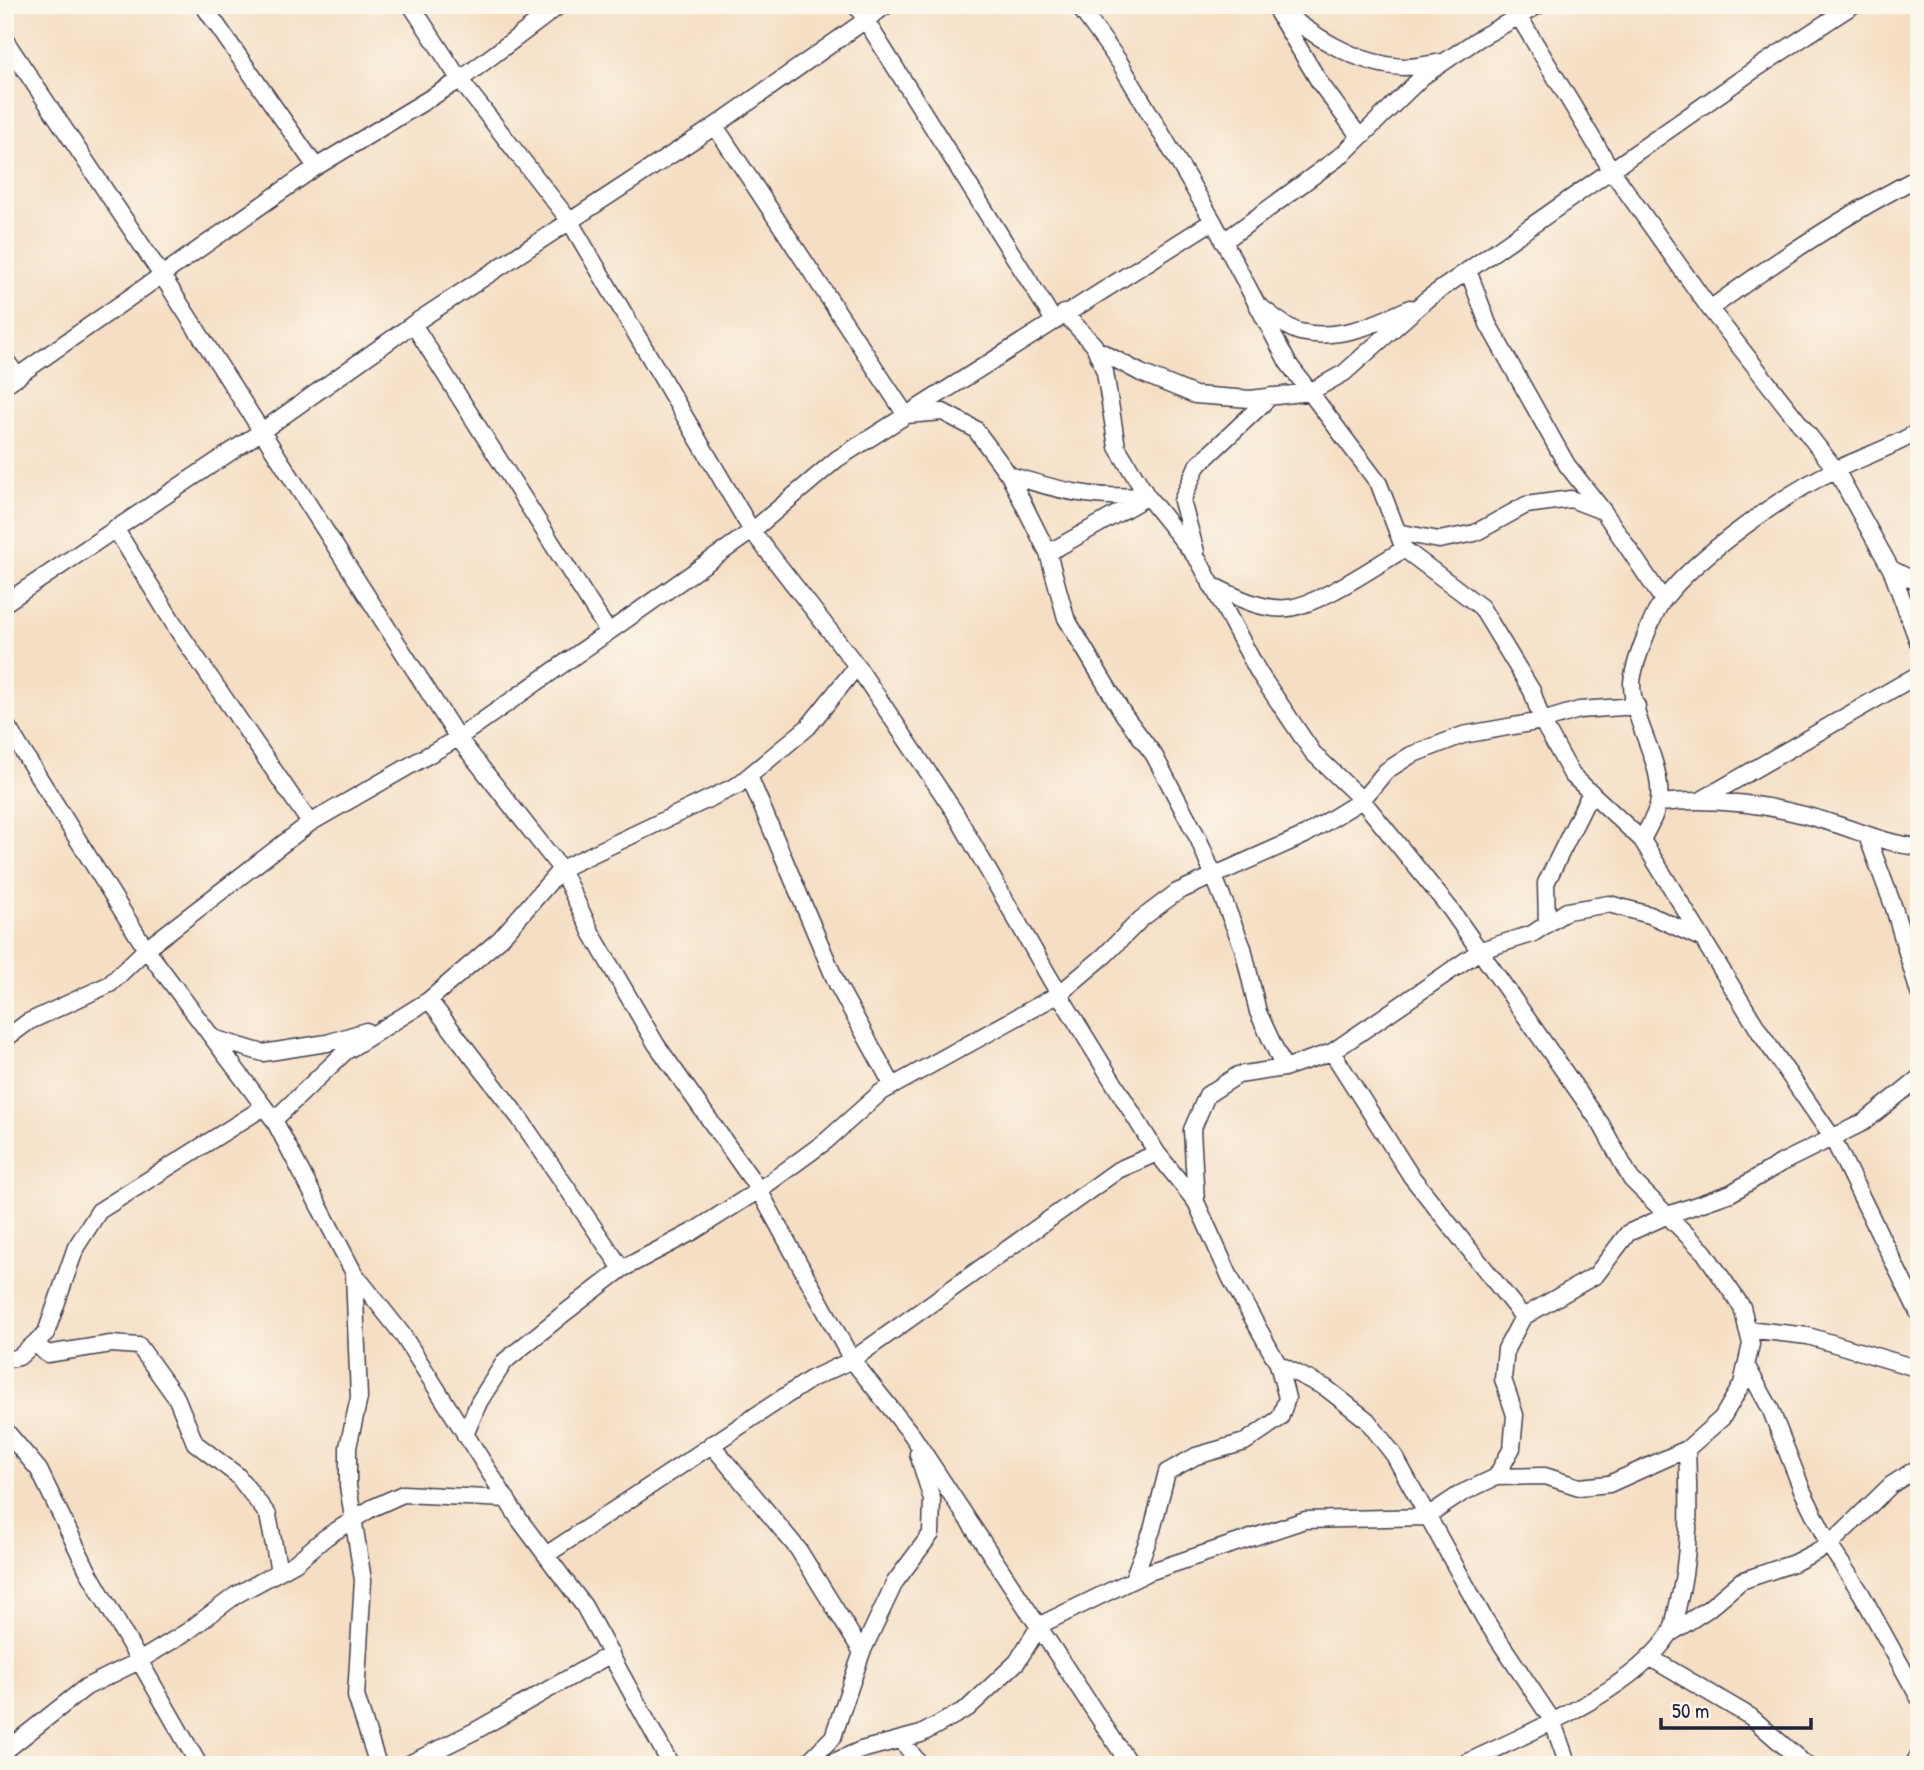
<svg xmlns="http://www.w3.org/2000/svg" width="1924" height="1770" font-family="'Patrick Hand',sans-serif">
<rect width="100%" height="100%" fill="#fbf7ec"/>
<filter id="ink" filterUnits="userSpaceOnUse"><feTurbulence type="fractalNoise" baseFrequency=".0143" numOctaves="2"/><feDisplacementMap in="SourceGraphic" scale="14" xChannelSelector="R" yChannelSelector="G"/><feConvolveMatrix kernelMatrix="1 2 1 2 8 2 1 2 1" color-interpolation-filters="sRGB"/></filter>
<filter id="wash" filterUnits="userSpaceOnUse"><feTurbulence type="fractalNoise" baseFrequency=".00686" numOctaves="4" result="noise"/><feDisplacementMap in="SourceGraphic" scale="28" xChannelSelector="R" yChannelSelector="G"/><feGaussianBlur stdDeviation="1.57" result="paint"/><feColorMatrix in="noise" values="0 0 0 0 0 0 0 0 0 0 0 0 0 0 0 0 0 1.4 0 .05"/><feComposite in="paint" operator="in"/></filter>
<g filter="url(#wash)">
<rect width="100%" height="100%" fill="#f5dec3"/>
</g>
<g filter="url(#ink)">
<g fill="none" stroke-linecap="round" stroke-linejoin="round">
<defs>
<path id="minor" d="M 203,5 L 316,167
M 411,5 L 460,80 L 569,220 L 752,531 L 857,666 L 954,811 L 1059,994 L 1157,1153 L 1196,1202 L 1231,1279 L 1278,1364 L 1326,1388 L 1367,1420 L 1394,1455 L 1484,1618 L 1552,1720 L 1568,1765
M 856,5 L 1053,319
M 1078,5 L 1120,63 L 1213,221
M 1274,5 C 1311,34 1355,65 1404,67 C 1416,67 1430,64 1442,62
M 1512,5 L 1612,171 L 1710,309 L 1836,470 L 1891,569 L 1919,644
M 1278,13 L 1320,83 L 1359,136
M 5,40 L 161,274 L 458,738 L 561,869 L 592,934 L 656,1044 L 759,1190 L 852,1360 L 912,1435 L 1130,1765
M 715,126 L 906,415 L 943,412 L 975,429 L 1009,475 L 1048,553 L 1066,618 L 1124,715 L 1154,755 L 1199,840 L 1243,948 L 1258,1012 L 1284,1068
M 1223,242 L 1343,154 L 1422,77 L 1478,39 L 1539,5
M 1468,270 L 1488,324 L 1567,465 L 1604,512 L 1663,600
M 1259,306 C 1271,314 1287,329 1300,332 C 1339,341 1376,324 1410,308
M 1710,309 C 1777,260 1845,215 1919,177
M 1064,313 L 1094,345 L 1105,372 L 1117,447 L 1147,496 L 1199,561 L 1259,673 L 1313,753 L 1362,800 L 1451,910 L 1601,1124 L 1631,1179 L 1704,1252 L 1742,1307 L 1751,1344 L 1742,1384 L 1722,1418 L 1687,1449 L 1609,1484 L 1579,1487 L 1545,1476 L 1496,1477
M 413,324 L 607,630
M 1096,349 L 1141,373 L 1195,395 L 1250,399 L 1310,392 L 1344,373 L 1427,299 L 1754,70 L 1853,5
M 5,359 L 18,377
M 5,385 L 316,167 L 460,80 L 560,5
M 1009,475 C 1061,491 1092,499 1147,496
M 115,528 L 179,632 L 310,823
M 1397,532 L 1439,540 L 1475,533 L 1526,505 L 1571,499 L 1602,511
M 1196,552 L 1182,501 L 1197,466 L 1271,396
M 1048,553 L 1143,499
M 1891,569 L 1919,583
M 1211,585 C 1235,596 1261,611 1288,608 C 1321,604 1375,566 1404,549
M 5,603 L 262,431 L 413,324 L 715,126 L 887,5
M 5,723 L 146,949 L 274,1120 L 354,1273 L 402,1334 L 519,1519 L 584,1606 L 671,1765
M 749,776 L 837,984 L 893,1086
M 1703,799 L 1919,674
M 1659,803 C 1720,797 1777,805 1835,824 C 1864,833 1888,844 1919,847
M 1867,836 L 1894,908 L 1919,993
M 1642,840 C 1647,829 1657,814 1659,801 C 1663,760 1632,724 1632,683 C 1633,665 1653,613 1664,599 C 1699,554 1786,493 1837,469 C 1865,456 1893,447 1919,431
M 1547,924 L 1546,883 L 1591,792
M 429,1000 L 520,1119 L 622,1269
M 213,1038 L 263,1053 L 327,1043 L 366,1031
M 5,1039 L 28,1022 L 110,984 L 146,949 L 310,823 L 458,738 L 752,531 L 837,459 L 1213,221 L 1288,363 L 1379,484 L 1404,549 L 1481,607 L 1532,691 L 1542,721 L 1572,775 L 1642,840 L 1761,1034 L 1832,1137 L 1919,1314
M 1332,1052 L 1411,1176 L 1523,1317
M 274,1120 L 345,1052 L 429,1000 L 500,939 L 561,869 L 738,785 L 808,727 L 857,666
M 1196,1202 L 1192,1130 L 1207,1095 L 1238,1075 L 1284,1068 L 1332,1052 L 1481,950 L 1532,934 L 1567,911 L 1609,904 L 1650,915 L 1703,939
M 354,1273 L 359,1398 L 348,1447 L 348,1486 L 363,1580 L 356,1696 L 378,1765
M 1747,1329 L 1808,1336 L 1919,1369
M 35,1343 L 47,1354 L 111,1344 L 139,1346 L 177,1399 L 195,1443 L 237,1475 L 268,1515 L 279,1571
M 5,1360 L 19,1357 L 46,1333 L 76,1247 L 99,1211 L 264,1107
M 1746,1365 L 1770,1408 L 1803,1492 L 1829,1545 L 1861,1593 L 1919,1698
M 5,1430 L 39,1470 L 88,1571 L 199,1765
M 465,1435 L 479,1402 L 505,1361 L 562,1315 L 622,1269 L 694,1231 L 759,1190 L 826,1141 L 880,1093 L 1059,994 L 1104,956 L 1141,919 L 1177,892 L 1305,835 L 1362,800 L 1386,771 L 1411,755 L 1463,735 L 1542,721 L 1579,710 L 1637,706
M 711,1444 L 798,1549 L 862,1652
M 546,1555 L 811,1379 L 852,1360 L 1118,1170 L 1157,1153
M 1133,1579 L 1152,1530 L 1167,1472 L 1196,1456 L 1245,1442 L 1280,1418 L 1287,1398 L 1278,1364
M 1671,1633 L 1708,1609 L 1741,1581 L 1794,1563 L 1829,1545 L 1891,1485 L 1919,1467
M 1649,1657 L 1751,1717 L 1806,1765
M 901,1739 L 920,1765
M 5,1751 L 86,1687 L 139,1661 L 188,1631 L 236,1595 L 295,1563 L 326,1537 L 372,1508 L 403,1494 L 507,1499
M 407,1765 L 475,1731 L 611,1654
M 805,1765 L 833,1737 L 862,1652 L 895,1582 L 931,1534 L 932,1499 L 918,1454
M 827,1765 L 861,1750 L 921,1734 L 968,1708 L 1017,1662 L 1040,1625 L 1149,1572 L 1305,1520 L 1426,1517 L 1462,1493 L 1496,1477 L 1512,1448 L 1515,1415 L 1503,1379 L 1506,1349 L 1523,1317 L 1596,1275 L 1628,1233 L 1668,1215 L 1731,1193 L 1781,1163 L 1864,1122 L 1919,1078
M 1462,1765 C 1525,1734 1630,1693 1669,1635 C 1674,1628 1675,1617 1677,1609 C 1691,1556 1689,1503 1687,1449
M 1913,1765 L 1919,1755"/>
</defs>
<use href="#minor" stroke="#423e4f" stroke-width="19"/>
<use href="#minor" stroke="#fff" stroke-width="16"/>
</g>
</g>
<rect width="1924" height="1770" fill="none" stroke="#fbf7ec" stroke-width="28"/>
<path d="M1661 1718v10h150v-10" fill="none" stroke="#22223b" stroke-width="3.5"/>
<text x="1672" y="1718" font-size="21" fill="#22223b" stroke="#fbf7ec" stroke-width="5" paint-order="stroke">50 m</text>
</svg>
